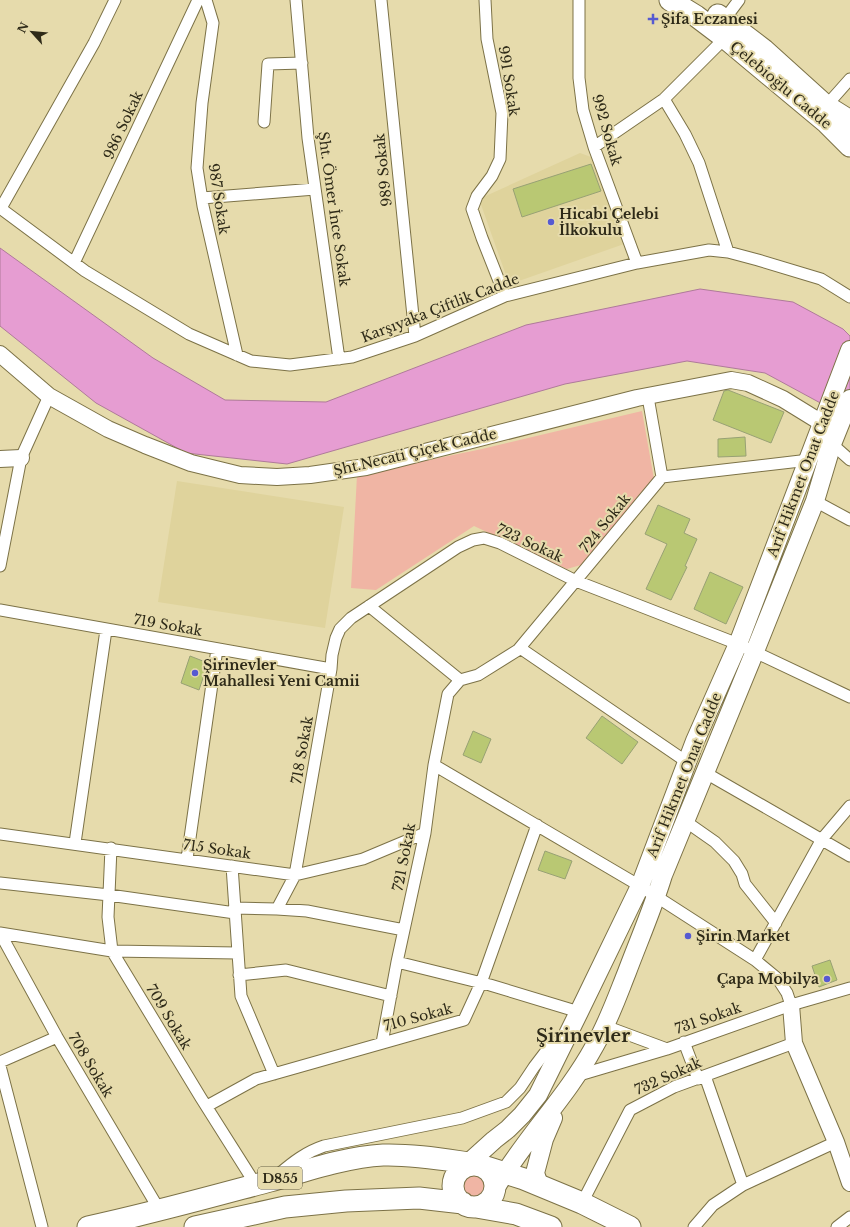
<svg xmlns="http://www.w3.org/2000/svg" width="850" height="1227" font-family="'Libre Baskerville',serif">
<rect width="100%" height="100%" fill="#e6dbac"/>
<path fill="#dfd39c" d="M 580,153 L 591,157 L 624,244 L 516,282 L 507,278 L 479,199 Z
M 177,481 L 344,507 L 325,628 L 158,602 Z"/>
<path fill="#f0b5a4" d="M 642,411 L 654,479 L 584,564 L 567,569 L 474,526 L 376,590 L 351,588 L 357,475 L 482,449 Z
M463 1185a12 12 0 1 1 24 0a12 12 0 1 1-24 0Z"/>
<path fill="#e69dd2" stroke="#af7a9a" d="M 0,248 L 153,358 L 225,400 L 326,402 L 526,325 L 700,289 L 793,302 L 843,329 L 850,336 L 850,419 L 765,373 L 687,361 L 565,384 L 287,464 L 186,453 L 96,403 L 0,326 Z"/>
<path fill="#b9c873" stroke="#98a174" d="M 591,164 L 601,191 L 522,217 L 513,189 Z
M 728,390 L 784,412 L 771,443 L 713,420 L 724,391 Z
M 745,437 L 746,456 L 718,457 L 718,439 Z
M 658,505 L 690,519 L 684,533 L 697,539 L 685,566 L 687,567 L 671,600 L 646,589 L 667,544 L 645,534 Z
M 710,572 L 743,587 L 726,624 L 694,609 Z
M 190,656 L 208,663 L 199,690 L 181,683 Z
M 602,716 L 638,742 L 622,764 L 586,738 Z
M 473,731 L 491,739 L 481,763 L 463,755 Z
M 545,851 L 572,861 L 565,879 L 538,870 Z
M 830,960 L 837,980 L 819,987 L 812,966 Z"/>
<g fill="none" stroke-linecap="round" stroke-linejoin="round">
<defs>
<path id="street" d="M 206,0 L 213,23 L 202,103 L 197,168 L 203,206 L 237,355
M 296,0 L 308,138 L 339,359
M 381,0 L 415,336
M 485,0 L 487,39 L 502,113 L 500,159 L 492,176 L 477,196 L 472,209 L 482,238 L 505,296
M 579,0 L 579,78 L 583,110 L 594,147 L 637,263
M 724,20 L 739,0
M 664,99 L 685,134 L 699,163 L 728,252
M 826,106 L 850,79
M 264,122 L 268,64 L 302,63
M 594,147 L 664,99 L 725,38
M 202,198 L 315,189
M 0,208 L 85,271 L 189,334 L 251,361 L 290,365 L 352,357 L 415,336 L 505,296 L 637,263 L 709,250 L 728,252 L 758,260 L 821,279 L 850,297
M 1,208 L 94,43 L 115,0
M 74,263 L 198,0
M 648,397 L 662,477
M 830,440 L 832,444 L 850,460
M 815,501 L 850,520
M 0,566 L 21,458 L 49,396
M 369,606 L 460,680
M 0,610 L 331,669
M 520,648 L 687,762
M 460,680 L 478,675 L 518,650 L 662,477 L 809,460
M 434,765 L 640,886 L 755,960 L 778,979 L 787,993 L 791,1005
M 704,772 L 850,856
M 685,821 L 715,842 L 734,861 L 742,874 L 745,884 L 776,923
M 0,834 L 295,875 L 363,859 L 425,833
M 75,843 L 106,630
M 111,848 L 108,917 L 112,951 L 201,1098 L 256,1185
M 187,859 L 217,649
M 232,866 L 241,996 L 274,1074
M 0,883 L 109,895 L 235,913
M 234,908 L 277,909 L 307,911 L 404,930
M 277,909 L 295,875 L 331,669 L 332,655 L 336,638 L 340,629 L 351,618 L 458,547 L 473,540 L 484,538 L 500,543 L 576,581 L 738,644 L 850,697
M 0,933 L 57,1037 L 160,1211
M 0,933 L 112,951 L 237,953
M 755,960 L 822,839 L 850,806
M 397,962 L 490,985 L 579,1012
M 239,975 L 286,970 L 391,996
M 605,1026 L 667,1049
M 684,1042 L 698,1079
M 382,1043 L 397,962 L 425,833 L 434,765 L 448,694 L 460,680
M 0,1062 L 57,1037
M 0,1066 L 42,1227
M 576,1076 L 667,1049 L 791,1005 L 850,988
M 705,1076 L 743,1185
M 207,1106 L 256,1079 L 464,1020 L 481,983 L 537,825
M 279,1174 C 293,1162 306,1152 324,1146 L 462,1118 L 506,1102 L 520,1088 L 534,1067 L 550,1046 L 565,1037
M 582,1203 L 630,1110 L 674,1087 L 794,1043
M 694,1227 L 713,1205 L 743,1185 L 836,1142
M 837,1227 L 850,1217"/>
<path id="secondary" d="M 0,354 L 49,396 L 108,429 L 145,445 L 191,463 L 240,475 L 277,477 L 310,475 L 366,467 L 637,398 L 731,380 L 748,383 L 783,399 L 822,423
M 0,459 L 21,458
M 791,1005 L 794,1043 L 836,1142 L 850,1183"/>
<path id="primary" d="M 463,1168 L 494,1140 L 508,1129 L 522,1115 L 538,1095 L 579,1012 L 640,886 L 695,741 L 738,644 L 850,350
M 539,1185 L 535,1173 L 544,1139 L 553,1118
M 495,1189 C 524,1139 566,1098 594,1047 C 608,1023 617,997 627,972 C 639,940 653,908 663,875 L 755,651 L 815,501 L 832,444 L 850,399"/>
<path id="highway" d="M 670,0 L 696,16 L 725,38 L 827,123 L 850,146
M 718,15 L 764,50 L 826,106 L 850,121
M453 1186a21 21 0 1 1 42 0a21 21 0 1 1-42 0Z
M 483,1166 L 524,1179 L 582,1203 L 630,1227
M 476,1207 L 516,1214 L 551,1227
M 88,1227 C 149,1214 210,1197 270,1181 C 305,1171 346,1157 383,1155 C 412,1154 447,1160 476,1164
M 195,1227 L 285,1207 L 346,1201 L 419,1198 L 463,1203"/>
</defs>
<use href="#street" stroke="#7c7247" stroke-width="13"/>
<use href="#secondary" stroke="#7c7247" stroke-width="18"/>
<use href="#primary" stroke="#7c7247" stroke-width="20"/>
<use href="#highway" stroke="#7c7247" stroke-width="23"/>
<use href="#street" stroke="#fff" stroke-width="11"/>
<use href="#secondary" stroke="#fff" stroke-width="16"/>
<use href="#primary" stroke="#fff" stroke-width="18"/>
<use href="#highway" stroke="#fff" stroke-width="21"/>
</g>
<g fill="#565ad1" stroke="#e6dbac" stroke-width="1.5">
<path d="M651 13h4v4h4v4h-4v4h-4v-4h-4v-4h4z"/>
<circle cx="551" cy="222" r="4"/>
<circle cx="195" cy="673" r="4"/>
<circle cx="688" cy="936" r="4"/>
<circle cx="827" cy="979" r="4"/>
</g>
<g text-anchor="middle" stroke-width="4" stroke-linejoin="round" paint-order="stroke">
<rect fill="#e6dbac" stroke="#655f44" stroke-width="1" x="258" y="1167" width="44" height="22" rx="3"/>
<g font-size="13" font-weight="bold" fill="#2e2a18">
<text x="280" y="1183">D855</text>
</g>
<g font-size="14" font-weight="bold" fill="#2e2a18" stroke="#e6dbac" text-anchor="start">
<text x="661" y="24">Şifa Eczanesi</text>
<text x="559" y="219">Hicabi Çelebi<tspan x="559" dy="16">İlkokulu</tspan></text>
<text x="203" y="670">Şirinevler<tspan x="203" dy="16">Mahallesi Yeni Camii</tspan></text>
<text x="696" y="941">Şirin Market</text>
<text x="819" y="984" text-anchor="end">Çapa Mobilya</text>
</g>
<g font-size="14" fill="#2e2a18" stroke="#e6dbac">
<text transform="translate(509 81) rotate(81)" y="5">991 Sokak</text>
<text transform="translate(781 85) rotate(40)" y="5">Çelebioğlu Cadde</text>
<text transform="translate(123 125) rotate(-65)" y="5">986 Sokak</text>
<text transform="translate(607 130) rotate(74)" y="5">992 Sokak</text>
<text transform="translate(383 170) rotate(-96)" y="5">989 Sokak</text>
<text transform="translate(219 199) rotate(81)" y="5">987 Sokak</text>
<text transform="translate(334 209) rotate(82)" y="5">Şht. Ömer İnce Sokak</text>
<text transform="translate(440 308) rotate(-21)" y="5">Karşıyaka Çiftlik Cadde</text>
<text transform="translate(415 452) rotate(-13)" y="5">Şht.Necati Çiçek Cadde</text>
<text transform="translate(803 474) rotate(-69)" y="5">Arif Hikmet Onat Cadde</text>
<text transform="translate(605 523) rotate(-51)" y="5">724 Sokak</text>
<text transform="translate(530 543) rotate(25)" y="5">723 Sokak</text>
<text transform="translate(168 625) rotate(10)" y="5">719 Sokak</text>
<text transform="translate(302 750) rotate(-80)" y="5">718 Sokak</text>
<text transform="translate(684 775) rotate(-68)" y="5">Arif Hikmet Onat Cadde</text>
<text transform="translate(217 849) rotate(8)" y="5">715 Sokak</text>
<text transform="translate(404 857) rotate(-79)" y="5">721 Sokak</text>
<text transform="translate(169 1017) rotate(59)" y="5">709 Sokak</text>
<text transform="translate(418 1017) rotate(-15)" y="5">710 Sokak</text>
<text transform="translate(708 1018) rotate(-19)" y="5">731 Sokak</text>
<text transform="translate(91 1065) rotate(59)" y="5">708 Sokak</text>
<text transform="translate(668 1076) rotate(-24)" y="5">732 Sokak</text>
</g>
<g font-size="18" font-weight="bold" fill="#2e2a18" stroke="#e6dbac">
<text x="583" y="1042">Şirinevler</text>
</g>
</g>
<g transform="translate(32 32) rotate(297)" stroke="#e6dbac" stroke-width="3" paint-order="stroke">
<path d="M0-3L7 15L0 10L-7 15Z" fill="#2e2a18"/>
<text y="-6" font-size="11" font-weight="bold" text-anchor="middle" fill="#2e2a18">N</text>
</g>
</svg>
